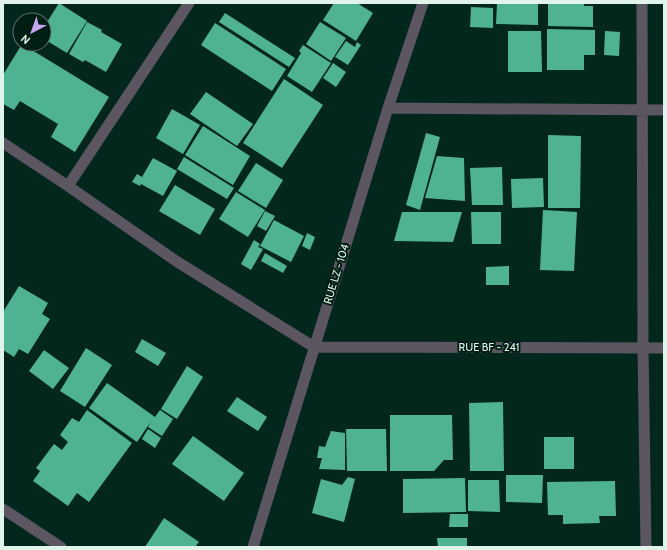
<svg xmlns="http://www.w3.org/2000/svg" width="667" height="550" font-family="Cabin,sans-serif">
<rect width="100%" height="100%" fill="#04271d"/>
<path fill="#4fb393" d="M 59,3 L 87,21 L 67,53 L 44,39 L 44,27 Z
M 334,3 L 357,3 L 373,13 L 356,41 L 323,20 Z
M 497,3 L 538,3 L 538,25 L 496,24 Z
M 548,3 L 584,3 L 584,6 L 593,6 L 593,27 L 548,26 Z
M 471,7 L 493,8 L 493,28 L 470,27 Z
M 225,13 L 295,58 L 289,67 L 219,22 Z
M 87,22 L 102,30 L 101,32 L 122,44 L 106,72 L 85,60 L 83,62 L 69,54 Z
M 320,22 L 346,38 L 331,61 L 306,44 Z
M 215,23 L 286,69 L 272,91 L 201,45 Z
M 547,29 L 595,30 L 595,55 L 584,55 L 584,70 L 547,70 Z
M 508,31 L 541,31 L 542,72 L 508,72 Z
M 605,31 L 620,32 L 619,56 L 604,55 Z
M 346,41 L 355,47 L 357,42 L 361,45 L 348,65 L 335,57 Z
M 22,44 L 109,97 L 75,152 L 51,137 L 58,124 L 20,101 L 14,110 L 3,104 L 3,75 Z
M 303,45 L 331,63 L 312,92 L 287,76 L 301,53 L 299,51 Z
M 333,63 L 346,72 L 336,87 L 323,78 Z
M 284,79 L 323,105 L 282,168 L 243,143 Z
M 206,92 L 253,124 L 237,146 L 190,114 Z
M 172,109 L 200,125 L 183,154 L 156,138 Z
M 203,126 L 250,156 L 233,185 L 185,155 Z
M 426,133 L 440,137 L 420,210 L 406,205 Z
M 548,135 L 581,136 L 580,208 L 548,208 Z
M 437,156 L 464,158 L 465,201 L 425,198 Z
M 184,157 L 234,188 L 227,199 L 177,169 Z
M 153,158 L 177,171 L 163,196 L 141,184 L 140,186 L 132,182 L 137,174 L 142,177 Z
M 256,163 L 283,180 L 266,208 L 238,191 Z
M 502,167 L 503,205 L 472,205 L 470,168 Z
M 543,178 L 544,207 L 512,208 L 511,179 Z
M 175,185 L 215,209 L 200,235 L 159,211 Z
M 236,192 L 265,210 L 248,237 L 219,219 Z
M 543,210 L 577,212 L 574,271 L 540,270 Z
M 265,211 L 275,216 L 266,231 L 257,226 Z
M 402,212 L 462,212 L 453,242 L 394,241 Z
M 471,212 L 501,212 L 501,244 L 472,244 Z
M 274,220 L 304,236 L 291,262 L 260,246 Z
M 307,233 L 315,237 L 310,250 L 302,246 Z
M 254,240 L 260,244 L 258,247 L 263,249 L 251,270 L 241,264 Z
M 265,253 L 287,266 L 283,273 L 261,261 Z
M 509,266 L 509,285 L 486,285 L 486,267 Z
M 19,286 L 48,303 L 42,314 L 50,319 L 28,354 L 19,349 L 14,357 L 3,350 L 3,312 Z
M 142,339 L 166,353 L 158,366 L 135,352 Z
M 86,348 L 112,365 L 85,407 L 60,391 Z
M 44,350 L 69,368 L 53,389 L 29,371 Z
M 187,366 L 203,377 L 177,419 L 161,409 Z
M 107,383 L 155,417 L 160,410 L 173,419 L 162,436 L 148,427 L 152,420 L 137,442 L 89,408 Z
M 237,397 L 267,417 L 258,431 L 227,411 Z
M 503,402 L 504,471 L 470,471 L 469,403 Z
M 87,410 L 132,443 L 89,502 L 77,493 L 68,506 L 33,481 L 40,471 L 36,468 L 54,444 L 62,450 L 68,442 L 60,435 L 72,418 L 79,422 Z
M 390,415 L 452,415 L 453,460 L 444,460 L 434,471 L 390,471 Z
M 148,429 L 161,438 L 155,448 L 142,439 Z
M 346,429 L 386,429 L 387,471 L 347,471 Z
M 331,431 L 345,433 L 345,470 L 319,469 L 322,458 L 317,458 L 319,446 L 325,447 Z
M 193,436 L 244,473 L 224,501 L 172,464 Z
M 544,437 L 574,437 L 574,469 L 544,469 Z
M 506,475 L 543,475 L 542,503 L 506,502 Z
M 348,477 L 355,479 L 344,522 L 312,513 L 321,479 L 342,485 Z
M 465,478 L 466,512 L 403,513 L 403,479 Z
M 468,480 L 499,480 L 500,512 L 468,511 Z
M 615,481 L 616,516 L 599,516 L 600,523 L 563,524 L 563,515 L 548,515 L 547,482 Z
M 450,514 L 468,514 L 468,527 L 449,527 Z
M 164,518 L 199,542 L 195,547 L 145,547 Z
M 437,538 L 467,538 L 467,547 L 438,547 Z"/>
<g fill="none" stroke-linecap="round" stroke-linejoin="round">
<path stroke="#5b5662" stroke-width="11" d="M 642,3 L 643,348 L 646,547
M 388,108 L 664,110
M 3,143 L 68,186 L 176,261 L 314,347
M 68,186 L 189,3
M 314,347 L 664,348
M 3,509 L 61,547
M 253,547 L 388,108 L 423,3"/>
</g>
<g text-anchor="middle" stroke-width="4" stroke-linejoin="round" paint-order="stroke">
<g font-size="11" fill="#e1f4ec" stroke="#001e14">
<text transform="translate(336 274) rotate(-73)" y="4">RUE LZ - 104</text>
<text x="489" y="351">RUE BF - 241</text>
</g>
</g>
<rect width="667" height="550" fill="none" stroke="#e1f4ec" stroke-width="8"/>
<g transform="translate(32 32) rotate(221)"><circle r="19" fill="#001e14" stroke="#5a746a"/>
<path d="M0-3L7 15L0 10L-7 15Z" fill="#c7a6ef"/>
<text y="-6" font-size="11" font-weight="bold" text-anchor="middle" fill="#e1f4ec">N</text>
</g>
</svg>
